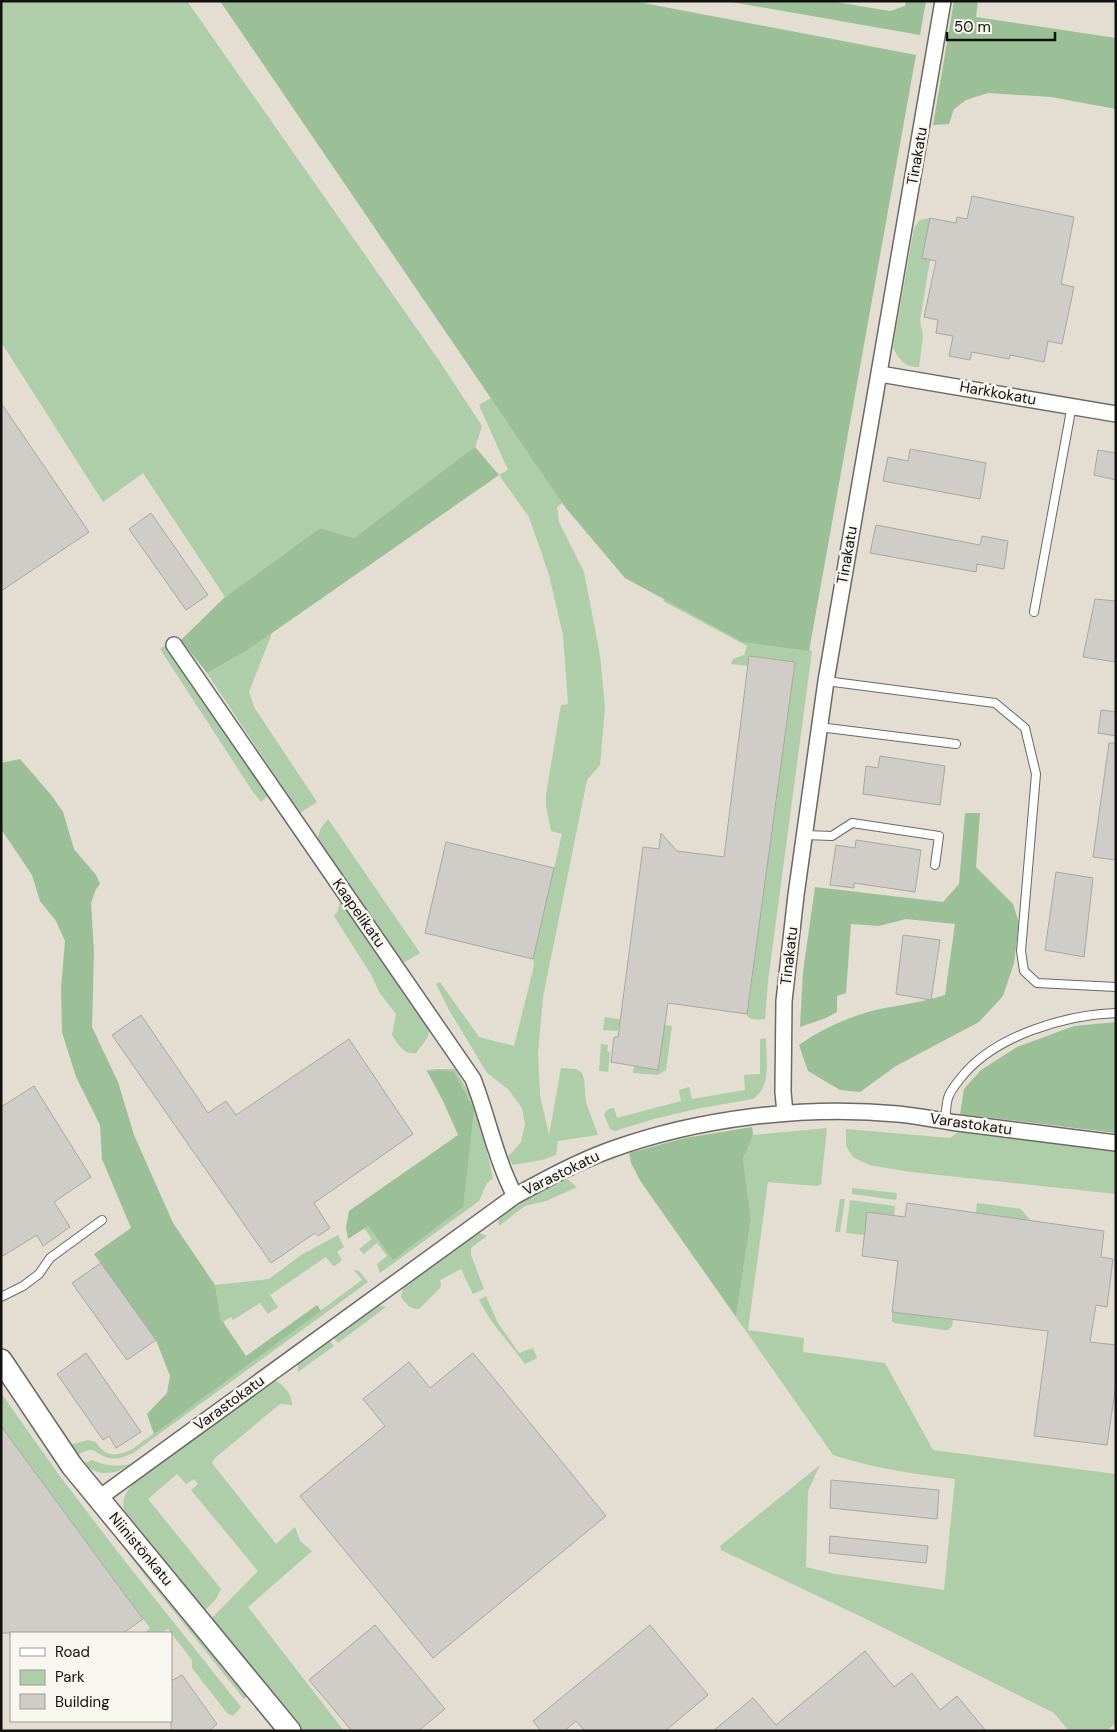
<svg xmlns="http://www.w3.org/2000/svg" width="1117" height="1732" font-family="'DM Sans',sans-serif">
<rect width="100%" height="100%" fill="#ece8e3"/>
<path fill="#e4ddd1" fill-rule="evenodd" d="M 1,1 L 1116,1 L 1116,1731 L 1,1731 ZM 11,1633 L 171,1633 L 171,1721 L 11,1721 Z"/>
<path fill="#adcea8" d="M 1,1 L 187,1 L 438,359 L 482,426 L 475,448 L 354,538 L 320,528 L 225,597 L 143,473 L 103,502 L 1,342 Z
M 930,218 L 922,258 L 930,260 L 920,321 L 923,336 L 919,367 C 905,368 898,359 893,347 L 914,228 L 920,220 Z
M 491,398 C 516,436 539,464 571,496 L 557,507 L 559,522 L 584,572 L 600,655 L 605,707 L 600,765 L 587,780 L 543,997 L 538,1053 L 540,1095 L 549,1135 L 561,1068 L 576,1069 L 582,1073 L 584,1079 L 586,1102 L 598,1135 L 558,1141 L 556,1155 L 542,1160 L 513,1165 L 508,1157 L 521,1142 L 525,1124 L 522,1108 L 508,1089 L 487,1073 L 449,1010 L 436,984 L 440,982 L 479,1037 L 514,1046 L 534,966 L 533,959 L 562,834 L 551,831 L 546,806 L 546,795 L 561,705 L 568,704 L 563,635 L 549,575 L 529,517 L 499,475 L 508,470 L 479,405 Z
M 671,594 L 728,623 L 812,651 L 768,981 L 765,1019 C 759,1020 753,1020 748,1017 L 747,1014 L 795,662 L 750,656 L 748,666 L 731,664 L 733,659 L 744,655 L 747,646 L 663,601 Z
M 272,633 L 249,692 L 254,707 L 317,802 L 300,813 L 207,673 L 246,651 Z
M 167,644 L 191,685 L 268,795 L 261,802 L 253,792 L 160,649 Z
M 328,819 L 420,953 L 403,963 L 317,839 L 321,828 Z
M 340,900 L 372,948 L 424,1017 C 434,1035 427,1038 416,1053 C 403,1055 398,1044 392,1035 L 396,1014 L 379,992 L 372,976 L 334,916 L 338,911 Z
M 605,1017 L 630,1021 L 629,1026 L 619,1025 L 618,1030 L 615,1031 L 603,1030 Z
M 659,1024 L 672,1026 L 666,1070 L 658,1075 L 633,1073 L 634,1066 L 658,1069 L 662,1042 Z
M 766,1038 C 766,1058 772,1087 753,1099 L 696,1109 L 654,1119 L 615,1131 L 610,1129 L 604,1114 L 608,1109 L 614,1108 L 617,1118 L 681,1101 L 679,1090 L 689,1087 L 692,1099 L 745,1090 L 744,1075 L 760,1074 L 760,1039 Z
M 601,1044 L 608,1045 L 607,1051 L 610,1052 L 608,1072 L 599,1071 Z
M 435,1069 L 455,1069 L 473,1100 L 478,1111 L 493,1178 L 487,1183 L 479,1201 L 380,1273 L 377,1264 L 387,1256 L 377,1243 L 364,1254 L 359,1249 L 372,1239 L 364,1228 L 368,1226 L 393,1260 L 474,1110 L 439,1070 L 427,1071 L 426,1070 Z
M 827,1128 L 821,1184 L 817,1186 L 768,1182 L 748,1330 L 804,1338 L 803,1352 L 885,1363 L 933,1450 L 1116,1474 L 1116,1723 L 1106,1731 L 1069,1731 L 1054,1713 L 868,1620 L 721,1550 L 720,1546 L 820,1465 L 808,1491 L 806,1567 L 835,1574 L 944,1590 L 955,1479 C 914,1474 872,1468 833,1455 L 736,1317 L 751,1219 L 743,1159 L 753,1135 Z
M 846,1129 L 950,1138 L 958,1132 L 1116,1151 L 1116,1194 L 911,1172 L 869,1165 L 853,1157 L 846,1146 Z
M 564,1179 L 568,1180 L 577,1187 L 546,1201 L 525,1206 L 499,1226 L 498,1219 L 526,1200 Z
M 852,1188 L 897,1193 L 896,1200 L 852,1194 Z
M 840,1199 L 845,1199 L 840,1232 L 835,1232 Z
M 850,1200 L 895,1206 L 894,1216 L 867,1212 L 864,1235 L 846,1233 Z
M 977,1203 L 1021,1209 L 1030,1220 L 976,1213 Z
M 479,1233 L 487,1236 L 471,1248 L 471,1255 L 484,1289 L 473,1294 L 461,1269 L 440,1280 L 441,1287 L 419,1309 C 409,1309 406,1304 401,1297 L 403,1288 Z
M 338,1235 L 344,1247 L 337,1252 L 342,1260 L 335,1266 L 332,1265 L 326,1257 L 270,1295 L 278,1307 L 268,1314 L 260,1303 L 233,1320 L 231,1317 L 223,1322 L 221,1319 L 215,1285 L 269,1279 L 301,1255 Z
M 354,1270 L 359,1271 L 368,1282 L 133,1453 C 126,1456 118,1460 109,1458 C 90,1453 99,1444 75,1456 L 69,1445 L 88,1440 L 96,1442 C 106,1458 115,1456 131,1450 L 362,1280 Z
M 486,1296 L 498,1323 L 519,1353 L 533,1348 L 537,1358 L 525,1364 C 509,1342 491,1324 479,1300 Z
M 379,1305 L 386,1307 L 338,1343 L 334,1338 Z
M 892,1312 L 953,1320 L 952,1326 L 948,1330 L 944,1330 L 894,1323 L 892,1321 Z
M 330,1341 L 334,1346 L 298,1372 L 298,1364 Z
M 274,1380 C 284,1385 292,1393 292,1405 L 280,1404 L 215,1458 L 212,1463 L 276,1544 L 295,1527 L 300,1541 L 312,1551 L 248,1607 L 344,1731 L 302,1731 L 211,1619 L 258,1571 L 191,1490 L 198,1484 L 194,1479 L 186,1484 L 177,1474 L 148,1499 L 221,1589 L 216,1599 L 204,1611 L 127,1518 C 119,1502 125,1492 136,1481 Z
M 1,1393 L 59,1475 L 120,1555 L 241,1707 L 233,1716 L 227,1713 L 192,1668 L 192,1660 L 168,1629 L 160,1633 L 145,1633 L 150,1628 L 1,1426 Z
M 92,1460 C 106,1466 116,1467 131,1464 C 115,1475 99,1477 83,1464 Z
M 103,1520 L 248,1696 L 244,1699 L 143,1573 Z"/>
<path fill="#9bbf96" d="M 220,1 L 633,1 L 916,55 L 809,651 L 743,642 L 625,578 L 565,507 Z
M 726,1 L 830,1 L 890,11 L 905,6 L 906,1 L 926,1 L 920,35 Z
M 954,1 L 978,1 L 976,17 L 1116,38 L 1116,109 L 1051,97 L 988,93 L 966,100 L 954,109 L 949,124 L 933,125 Z
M 475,447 L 499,475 L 246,651 L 207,673 L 181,640 L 225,597 L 320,528 L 354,538 Z
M 20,759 L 52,796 L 63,812 L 74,849 L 96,875 L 100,884 L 96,889 L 91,903 L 94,952 L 92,1027 L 118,1082 L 134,1135 L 173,1223 L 215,1285 L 221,1319 L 246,1356 L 317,1305 L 321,1311 L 154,1434 L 147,1414 L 167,1393 L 170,1376 L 156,1340 L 94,1254 L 131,1228 L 102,1159 L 100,1125 L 76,1077 L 62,1032 L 61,988 L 65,941 L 56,921 L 40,901 L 32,875 L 1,829 L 1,763 Z
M 965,813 L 980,813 L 976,867 L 1013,904 L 1019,923 L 1014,963 L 1003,996 L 979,1022 L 896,1066 L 860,1092 L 840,1090 L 808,1071 L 799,1045 C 819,1031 842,1020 865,1013 C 891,1005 919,1004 945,995 L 955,924 L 906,919 L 879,926 L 851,924 L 846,993 L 837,996 L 837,1012 L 826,1018 L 800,1027 L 803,972 L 815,887 L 943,902 L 959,884 Z
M 1116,1022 L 1116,1133 L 960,1114 L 964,1089 L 981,1070 L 1017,1047 L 1074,1026 Z
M 439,1070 L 454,1072 L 474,1110 L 463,1207 L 393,1260 L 368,1226 L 348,1239 L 346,1227 L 349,1211 L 458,1135 L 443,1101 L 427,1071 Z
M 752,1127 L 753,1135 L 743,1159 L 751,1219 L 736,1317 L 641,1182 L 631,1163 L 629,1153 L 685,1138 Z"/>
<path fill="#d0ccc7" stroke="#aaa7a1" d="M 972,196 L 1074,217 L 1061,284 L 1074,287 L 1062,344 L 1048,341 L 1044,362 L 1010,355 L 1009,359 L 972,352 L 970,360 L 949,356 L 953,336 L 936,333 L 938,320 L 924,317 L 936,261 L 922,258 L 930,218 L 956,223 L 957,217 L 967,219 Z
M 1,403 L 89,532 L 1,591 Z
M 910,449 L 986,463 L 980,499 L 883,481 L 888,457 L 908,461 Z
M 1098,450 L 1116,453 L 1116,480 L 1094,475 Z
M 151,513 L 208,595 L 186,610 L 129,529 Z
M 876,525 L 980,545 L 982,536 L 1008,541 L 1004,569 L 977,564 L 976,572 L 870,553 Z
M 1095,599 L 1116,601 L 1116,662 L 1083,657 Z
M 749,656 L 795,662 L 747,1014 L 668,1003 L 658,1070 L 611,1062 L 614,1037 L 618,1037 L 643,847 L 659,849 L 661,833 L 677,851 L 724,857 Z
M 1101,710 L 1116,712 L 1116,736 L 1098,733 Z
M 1109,743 L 1116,743 L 1116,860 L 1093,857 Z
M 880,756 L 945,766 L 940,805 L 863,794 L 866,766 L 878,768 Z
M 856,840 L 921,850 L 915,892 L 854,883 L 854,888 L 830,885 L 836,845 L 855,848 Z
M 446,842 L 554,868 L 533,959 L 425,933 Z
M 1056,872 L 1093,878 L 1084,957 L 1045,950 Z
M 903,935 L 940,940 L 931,1000 L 896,994 Z
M 141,1015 L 208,1113 L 226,1101 L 236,1115 L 349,1039 L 413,1134 L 314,1203 L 330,1228 L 318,1236 L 315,1233 L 271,1263 L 112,1035 Z
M 34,1086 L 91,1177 L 54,1202 L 70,1227 L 43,1246 L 37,1235 L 1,1257 L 1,1107 Z
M 907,1203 L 1104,1231 L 1101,1257 L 1113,1259 L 1107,1307 L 1096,1305 L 1090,1342 L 1116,1345 L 1116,1384 L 1107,1445 L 1034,1436 L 1048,1331 L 892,1312 L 898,1261 L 862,1256 L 867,1212 L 905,1217 Z
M 101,1263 L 156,1340 L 127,1360 L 72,1283 Z
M 86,1353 L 141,1432 L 116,1448 L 109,1436 L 103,1440 L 57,1374 Z
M 473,1353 L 606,1516 L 433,1658 L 300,1496 L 385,1426 L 363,1399 L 409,1362 L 430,1388 Z
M 1,1426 L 143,1619 L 123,1633 L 1,1633 Z
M 831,1480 L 939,1490 L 937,1519 L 830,1508 Z
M 830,1536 L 928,1546 L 926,1563 L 829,1553 Z
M 375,1625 L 445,1709 L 418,1731 L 352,1731 L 309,1680 Z
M 650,1625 L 708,1695 L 665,1731 L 585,1731 L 576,1721 L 564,1731 L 541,1731 L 533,1721 Z
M 865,1651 L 894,1687 L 912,1673 L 940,1710 L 957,1696 L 986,1731 L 713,1731 L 753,1698 L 776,1725 Z
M 182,1675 L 217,1724 L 209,1731 L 171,1731 L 171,1681 Z"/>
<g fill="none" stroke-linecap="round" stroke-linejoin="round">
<defs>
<path id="lane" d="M 1034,612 L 1072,405
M 826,681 L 995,703 L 1025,728 L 1036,774 L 1021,951 L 1024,971 L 1037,983 L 1116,987
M 819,727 L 956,744
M 805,835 L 832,836 L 852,823 L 939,836 L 935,865
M 945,1121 C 946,1114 946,1105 948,1098 C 950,1091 956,1084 960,1079 C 993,1036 1064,1015 1116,1013
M 1,1297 L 23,1286 L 39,1274 L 50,1258 L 102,1220"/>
<path id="street" d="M 880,374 L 1116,414
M 174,645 L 473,1079 C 488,1118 496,1160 515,1196
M 785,1113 L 783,1092 L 784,1001 L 796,895 L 826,681 L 943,1
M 99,1498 L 515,1196 C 546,1179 577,1162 610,1150 C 698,1118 805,1105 898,1114 C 918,1116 938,1120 958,1123 C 1010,1130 1063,1136 1116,1143"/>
<path id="secondary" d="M 1,1360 L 72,1466 L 290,1731"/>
</defs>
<use href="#lane" stroke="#6c6964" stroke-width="10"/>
<use href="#street" stroke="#6c6964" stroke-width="18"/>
<use href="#secondary" stroke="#6c6964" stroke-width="24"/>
<use href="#lane" stroke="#fff" stroke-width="8"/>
<use href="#street" stroke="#fff" stroke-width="15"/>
<use href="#secondary" stroke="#fff" stroke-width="21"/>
</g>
<g text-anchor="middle" stroke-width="5" stroke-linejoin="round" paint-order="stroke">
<g font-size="15" fill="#12110f" stroke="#f9f6f0">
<text transform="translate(917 156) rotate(-80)" y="5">Tinakatu</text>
<text transform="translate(998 393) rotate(10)" y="5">Harkkokatu</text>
<text transform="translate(847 555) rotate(-80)" y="5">Tinakatu</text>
<text transform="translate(359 913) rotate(55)" y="5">Kaapelikatu</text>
<text transform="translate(789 956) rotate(-83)" y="5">Tinakatu</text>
<text transform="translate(971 1124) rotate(8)" y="5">Varastokatu</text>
<text transform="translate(561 1173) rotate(-26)" y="5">Varastokatu</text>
<text transform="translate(229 1403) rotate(-36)" y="5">Varastokatu</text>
<text transform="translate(141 1549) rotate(50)" y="5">Niinistönkatu</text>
</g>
</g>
<rect width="1117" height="1732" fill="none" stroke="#12110f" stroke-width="5"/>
<rect x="10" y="1632" width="162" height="90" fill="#f9f6f0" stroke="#9d9a96"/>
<rect x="20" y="1648" width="25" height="8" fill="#ffffff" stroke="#9d9a96"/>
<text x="55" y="1657" font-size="15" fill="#12110f">Road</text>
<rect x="20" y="1670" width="25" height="15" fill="#adcea8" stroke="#9d9a96"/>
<text x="55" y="1682" font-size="15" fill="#12110f">Park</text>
<rect x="20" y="1694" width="25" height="15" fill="#d0ccc7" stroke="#9d9a96"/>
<text x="55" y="1707" font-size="15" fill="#12110f">Building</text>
<path d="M947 32v8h108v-8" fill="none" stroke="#12110f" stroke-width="2.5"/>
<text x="954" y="32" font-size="15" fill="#12110f" stroke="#f9f6f0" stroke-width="4" paint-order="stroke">50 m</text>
</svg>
